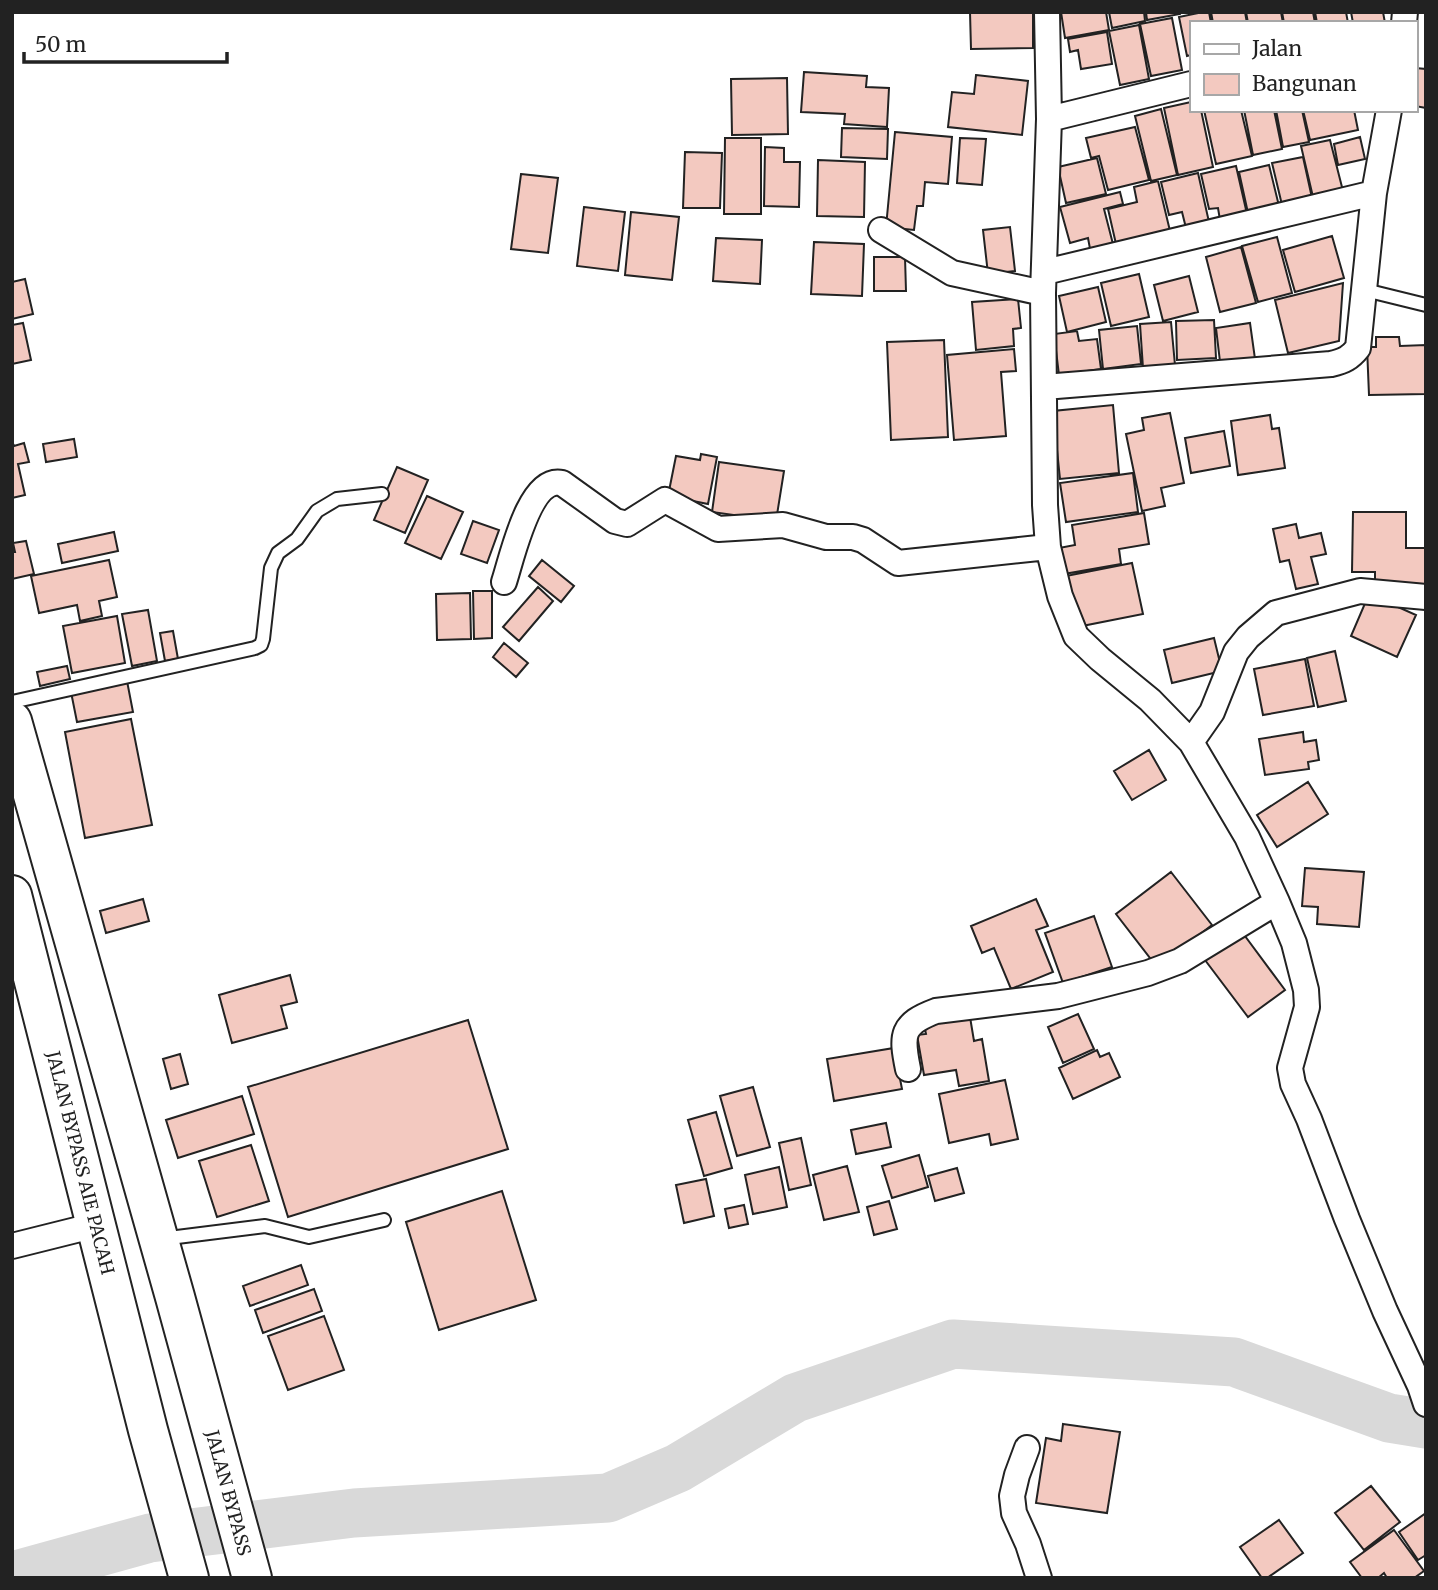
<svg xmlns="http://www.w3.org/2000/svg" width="1438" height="1590" font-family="Merriweather,serif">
<rect width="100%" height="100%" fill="#fff"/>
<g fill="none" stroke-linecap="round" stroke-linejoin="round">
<path stroke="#d9d9d9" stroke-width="49" d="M 12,1576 L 150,1538 L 354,1513 L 608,1498 L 678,1468 L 795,1398 L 953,1344 L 1234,1362 L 1389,1418 L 1426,1424"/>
</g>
<path fill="#f3c9c0" stroke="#222" stroke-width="2" d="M 970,12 L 1033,12 L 1033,48 L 971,49 Z
M 1061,12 L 1106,12 L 1109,30 L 1065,38 Z
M 1109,12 L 1144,12 L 1145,21 L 1112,28 Z
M 1146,12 L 1180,12 L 1180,14 L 1147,20 Z
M 1203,12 L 1209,12 L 1211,23 L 1191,23 L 1191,55 L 1187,56 L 1179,17 Z
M 1211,12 L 1245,12 L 1247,23 L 1213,23 Z
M 1246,12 L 1281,12 L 1283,23 L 1248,23 Z
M 1282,12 L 1313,12 L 1315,23 L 1284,23 Z
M 1315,12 L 1346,12 L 1348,23 L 1317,23 Z
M 1351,12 L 1383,12 L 1385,23 L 1353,23 Z
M 1172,18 L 1182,70 L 1151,76 L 1140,24 Z
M 1139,25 L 1149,79 L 1120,85 L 1109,31 Z
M 1107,32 L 1112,64 L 1081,69 L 1078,50 L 1070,52 L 1068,39 Z
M 1415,68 L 1426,69 L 1426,108 L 1415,106 Z
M 804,72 L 867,76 L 866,87 L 889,88 L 887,127 L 844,124 L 845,114 L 801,112 Z
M 976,75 L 1028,81 L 1022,135 L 948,127 L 952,92 L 974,94 Z
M 787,78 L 788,134 L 732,135 L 731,79 Z
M 1191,102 L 1191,110 L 1201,110 L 1213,167 L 1178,175 L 1164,108 Z
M 1161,109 L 1177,175 L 1151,181 L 1135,116 Z
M 1204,110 L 1241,110 L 1252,156 L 1216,164 Z
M 1244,110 L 1274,110 L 1282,149 L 1253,155 Z
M 1276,110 L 1302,110 L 1309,142 L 1283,147 Z
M 1303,110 L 1354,110 L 1358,130 L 1310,140 Z
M 1135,127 L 1149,180 L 1108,190 L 1099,156 L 1091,158 L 1086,138 Z
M 842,128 L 888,129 L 887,159 L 841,157 Z
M 895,132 L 952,137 L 948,184 L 925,182 L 923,206 L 917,206 L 914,230 L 886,227 Z
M 1360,137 L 1365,159 L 1338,165 L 1334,144 Z
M 725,138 L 761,138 L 761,214 L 724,214 Z
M 960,138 L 986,139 L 982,185 L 957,183 Z
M 1330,140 L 1343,191 L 1313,197 L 1301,146 Z
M 765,147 L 784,148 L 784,162 L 800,162 L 799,207 L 764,206 Z
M 685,152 L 722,153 L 720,208 L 683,208 Z
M 1303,157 L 1312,198 L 1282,205 L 1272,163 Z
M 1097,158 L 1106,194 L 1066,203 L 1058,167 Z
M 818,160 L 865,162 L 864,217 L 817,216 Z
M 1269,165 L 1279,206 L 1248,213 L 1239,172 Z
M 1236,166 L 1247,214 L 1220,220 L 1218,208 L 1209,209 L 1201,174 Z
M 1198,173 L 1209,222 L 1186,228 L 1182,212 L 1169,215 L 1161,182 Z
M 521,174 L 558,178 L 548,253 L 511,249 Z
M 1158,181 L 1170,231 L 1116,244 L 1108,209 L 1137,202 L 1134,187 Z
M 1120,192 L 1123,204 L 1104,209 L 1114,248 L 1091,254 L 1088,238 L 1070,243 L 1060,207 Z
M 584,207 L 625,212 L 618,271 L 577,266 Z
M 631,212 L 679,217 L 672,280 L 625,275 Z
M 1010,227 L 1015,271 L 988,274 L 983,230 Z
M 1332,236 L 1344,278 L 1295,292 L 1283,250 Z
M 1277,237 L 1292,293 L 1258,302 L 1242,246 Z
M 716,238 L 762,240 L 760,284 L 713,281 Z
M 814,242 L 864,244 L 862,296 L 811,294 Z
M 1241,247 L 1256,303 L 1220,312 L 1206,257 Z
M 874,257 L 905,257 L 906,291 L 874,291 Z
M 1139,274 L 1149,317 L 1111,326 L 1101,283 Z
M 1189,276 L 1198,312 L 1163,321 L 1154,285 Z
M 25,279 L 33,314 L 12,319 L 12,282 Z
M 1343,283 L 1339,341 L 1288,353 L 1275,300 Z
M 1098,287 L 1106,322 L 1067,332 L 1059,296 Z
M 1018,299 L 1021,328 L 1013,329 L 1014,346 L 976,350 L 972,302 Z
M 1214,320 L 1216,358 L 1177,360 L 1176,321 Z
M 1171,322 L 1175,365 L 1143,368 L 1140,324 Z
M 23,323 L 31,360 L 12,364 L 12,325 Z
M 1250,323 L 1256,366 L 1221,370 L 1216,328 Z
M 1137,326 L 1141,364 L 1103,369 L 1099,330 Z
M 1077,331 L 1079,341 L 1097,339 L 1101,369 L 1059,375 L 1054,334 Z
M 1376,337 L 1399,337 L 1400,346 L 1426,345 L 1426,394 L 1369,395 L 1367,347 L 1376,347 Z
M 944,340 L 948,437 L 891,440 L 887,342 Z
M 1014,349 L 1016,371 L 1001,372 L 1006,436 L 954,440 L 947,355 Z
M 1113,405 L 1119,473 L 1060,479 L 1053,411 Z
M 1170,413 L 1184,483 L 1161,488 L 1165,506 L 1142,511 L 1126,434 L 1144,430 L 1142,418 Z
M 1270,415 L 1272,429 L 1279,428 L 1285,468 L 1238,475 L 1231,421 Z
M 1224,431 L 1230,466 L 1191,473 L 1185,438 Z
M 74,439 L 77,457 L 46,462 L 43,444 Z
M 12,441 L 14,446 L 24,443 L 29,462 L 18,464 L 25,495 L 12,498 Z
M 701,454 L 717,457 L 708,504 L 668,496 L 676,456 L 700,460 Z
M 719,462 L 784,471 L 776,521 L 712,512 Z
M 397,467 L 428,480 L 405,533 L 374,520 Z
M 1133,473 L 1138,512 L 1066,522 L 1060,483 Z
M 427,496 L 463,512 L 441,559 L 405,543 Z
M 1353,512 L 1406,512 L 1406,548 L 1426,548 L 1426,589 L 1375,589 L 1375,572 L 1352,572 Z
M 1144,513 L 1149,544 L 1119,549 L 1121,564 L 1064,574 L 1059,548 L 1075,545 L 1072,525 Z
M 473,521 L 499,530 L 487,563 L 461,554 Z
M 1296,524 L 1299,538 L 1321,533 L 1326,554 L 1311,557 L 1318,584 L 1296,589 L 1289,560 L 1280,562 L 1273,529 Z
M 114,532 L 118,551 L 62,563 L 58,544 Z
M 26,541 L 34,574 L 12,579 L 12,552 L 15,552 L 13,543 Z
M 109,560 L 117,597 L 99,601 L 102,616 L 80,621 L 77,605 L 39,613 L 31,576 Z
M 542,560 L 574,586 L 561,602 L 529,576 Z
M 1132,563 L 1143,614 L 1077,627 L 1066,576 Z
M 538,587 L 553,601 L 519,641 L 503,627 Z
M 473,591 L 492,591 L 492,638 L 474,639 Z
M 470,593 L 471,639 L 437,640 L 436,594 Z
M 1369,594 L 1416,615 L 1397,657 L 1351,636 Z
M 148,610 L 157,661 L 132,666 L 122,614 Z
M 117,616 L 125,663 L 72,673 L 63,626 Z
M 173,631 L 178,659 L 165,661 L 160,633 Z
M 1214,638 L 1222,671 L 1172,683 L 1164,650 Z
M 504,643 L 528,663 L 516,677 L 493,657 Z
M 1335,651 L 1346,701 L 1318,707 L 1307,658 Z
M 1305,659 L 1314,706 L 1263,715 L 1254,669 Z
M 67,666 L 70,679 L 40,686 L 37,672 Z
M 127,681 L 133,712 L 77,722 L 71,692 Z
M 131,719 L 152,825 L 85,838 L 65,732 Z
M 1303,732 L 1304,742 L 1316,740 L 1319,760 L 1308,762 L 1309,769 L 1265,775 L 1259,739 Z
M 1149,750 L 1166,780 L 1132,800 L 1114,771 Z
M 1308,782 L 1328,814 L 1277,847 L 1257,815 Z
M 1305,868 L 1364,872 L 1359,927 L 1317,924 L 1318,907 L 1302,906 Z
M 1171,872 L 1212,925 L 1157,967 L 1116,914 Z
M 143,899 L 149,921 L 106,933 L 100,911 Z
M 1036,899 L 1048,926 L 1036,930 L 1053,972 L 1011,989 L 994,948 L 982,953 L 971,926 Z
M 1094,916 L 1112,967 L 1063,983 L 1045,933 Z
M 1242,932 L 1285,990 L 1248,1017 L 1205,960 Z
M 290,975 L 297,1002 L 281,1006 L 287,1028 L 232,1043 L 219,995 Z
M 1078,1014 L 1094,1049 L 1063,1063 L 1048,1027 Z
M 970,1017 L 974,1041 L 982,1039 L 989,1081 L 959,1086 L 956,1070 L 924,1075 L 917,1035 L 926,1034 L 924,1025 Z
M 468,1020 L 508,1149 L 288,1217 L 248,1087 Z
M 894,1048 L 902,1089 L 834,1101 L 827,1059 Z
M 1097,1050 L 1100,1057 L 1109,1053 L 1120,1077 L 1073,1099 L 1059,1068 Z
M 180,1054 L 188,1084 L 171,1089 L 163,1059 Z
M 1005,1080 L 1018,1139 L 991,1145 L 989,1134 L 949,1143 L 939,1094 Z
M 753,1087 L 770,1147 L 737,1156 L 720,1096 Z
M 242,1096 L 254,1134 L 178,1158 L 166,1120 Z
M 716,1112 L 732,1168 L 704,1176 L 688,1120 Z
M 886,1123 L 891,1147 L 856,1154 L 851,1130 Z
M 801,1138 L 811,1185 L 789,1190 L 779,1143 Z
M 251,1145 L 269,1201 L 217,1217 L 199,1161 Z
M 919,1155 L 928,1187 L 892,1198 L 882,1166 Z
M 847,1166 L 859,1212 L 824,1220 L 813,1175 Z
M 779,1167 L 787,1207 L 753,1214 L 745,1175 Z
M 957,1168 L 964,1193 L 935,1201 L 928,1176 Z
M 706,1179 L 714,1216 L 684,1223 L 676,1185 Z
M 502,1191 L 536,1300 L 439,1330 L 406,1222 Z
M 889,1201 L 897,1229 L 874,1235 L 867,1207 Z
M 744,1205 L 748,1224 L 729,1228 L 725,1209 Z
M 301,1265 L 308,1285 L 250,1306 L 243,1286 Z
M 314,1289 L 322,1311 L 263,1333 L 255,1310 Z
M 324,1316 L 344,1370 L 288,1390 L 268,1336 Z
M 1063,1424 L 1120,1432 L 1107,1513 L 1036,1503 L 1046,1438 L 1061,1441 Z
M 1371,1486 L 1400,1522 L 1364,1550 L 1335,1513 Z
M 1426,1513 L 1426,1555 L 1418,1560 L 1399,1532 Z
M 1279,1520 L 1303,1553 L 1267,1578 L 1262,1578 L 1240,1547 Z
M 1394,1530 L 1424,1571 L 1414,1578 L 1387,1578 L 1384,1573 L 1378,1578 L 1362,1578 L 1350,1562 Z"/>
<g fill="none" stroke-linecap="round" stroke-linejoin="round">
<defs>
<path id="service" d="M 1365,290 L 1426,305
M 12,702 L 255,648 L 261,645 L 263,639 L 271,568 L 278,553 L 297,539 L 317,511 L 337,499 L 382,494
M 161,1239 L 265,1226 L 309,1237 L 384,1220"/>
<path id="minor" d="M 1047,12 L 1049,119 L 1043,293 L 1045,505 L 1048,547 L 1060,596 L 1076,636 L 1100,659 L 1150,700 L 1191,742 L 1247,837 L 1277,902 L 1294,943 L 1306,990 L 1307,1007 L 1290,1068 L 1293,1084 L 1309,1119 L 1347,1219 L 1385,1311 L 1420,1386 L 1426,1404
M 1404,23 L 1405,12
M 1049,119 L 1191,84
M 881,230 L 952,273 L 1043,293
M 1045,272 L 1374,193
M 1044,387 L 1331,364 C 1344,361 1350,358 1358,348 L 1374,193 L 1389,110
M 504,582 C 512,558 529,476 562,483 L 615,521 L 627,524 L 665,500 L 718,529 L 783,525 L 826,537 L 853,537 L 863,540 L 898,563 L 1048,547
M 1191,742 L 1212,712 L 1236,652 L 1248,637 L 1276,613 L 1360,591 L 1426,597
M 908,1069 C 901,1035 901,1024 936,1011 L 1058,996 L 1148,973 L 1180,961 L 1277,902
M 12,1246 L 96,1225
M 1027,1448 L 1017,1475 L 1012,1496 L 1014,1513 L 1028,1544 L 1039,1578"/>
<path id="trunk" d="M 12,721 L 175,1297 L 252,1578
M 12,895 L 148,1430 L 189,1578"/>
</defs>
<use href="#service" stroke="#222" stroke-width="16"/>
<use href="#minor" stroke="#222" stroke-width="28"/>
<use href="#trunk" stroke="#222" stroke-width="42"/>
<use href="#service" stroke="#fff" stroke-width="12"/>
<use href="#minor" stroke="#fff" stroke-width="24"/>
<use href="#trunk" stroke="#fff" stroke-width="38"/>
</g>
<g text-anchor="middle" stroke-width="5" stroke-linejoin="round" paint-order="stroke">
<g font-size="18" fill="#222" stroke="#fff">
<text transform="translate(80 1163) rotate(76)" y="6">JALAN BYPASS AIE PACAH</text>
<text transform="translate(228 1493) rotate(75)" y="6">JALAN BYPASS</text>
</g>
</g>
<rect width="1438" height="1590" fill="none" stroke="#222222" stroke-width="28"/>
<rect x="1190" y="21" width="228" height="91" fill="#ffffff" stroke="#a7a7a7" stroke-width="2"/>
<rect x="1204" y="44" width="35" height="10" fill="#ffffff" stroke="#a7a7a7" stroke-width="2"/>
<text x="1252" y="56" font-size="21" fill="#222222">Jalan</text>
<rect x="1204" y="74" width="35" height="21" fill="#f3c9c0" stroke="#a7a7a7" stroke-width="2"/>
<text x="1252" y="91" font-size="21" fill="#222222">Bangunan</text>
<path d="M24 52v10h203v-10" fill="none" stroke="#222222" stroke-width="3.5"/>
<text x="35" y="52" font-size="21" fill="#222222" stroke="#ffffff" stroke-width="5" paint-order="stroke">50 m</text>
</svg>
